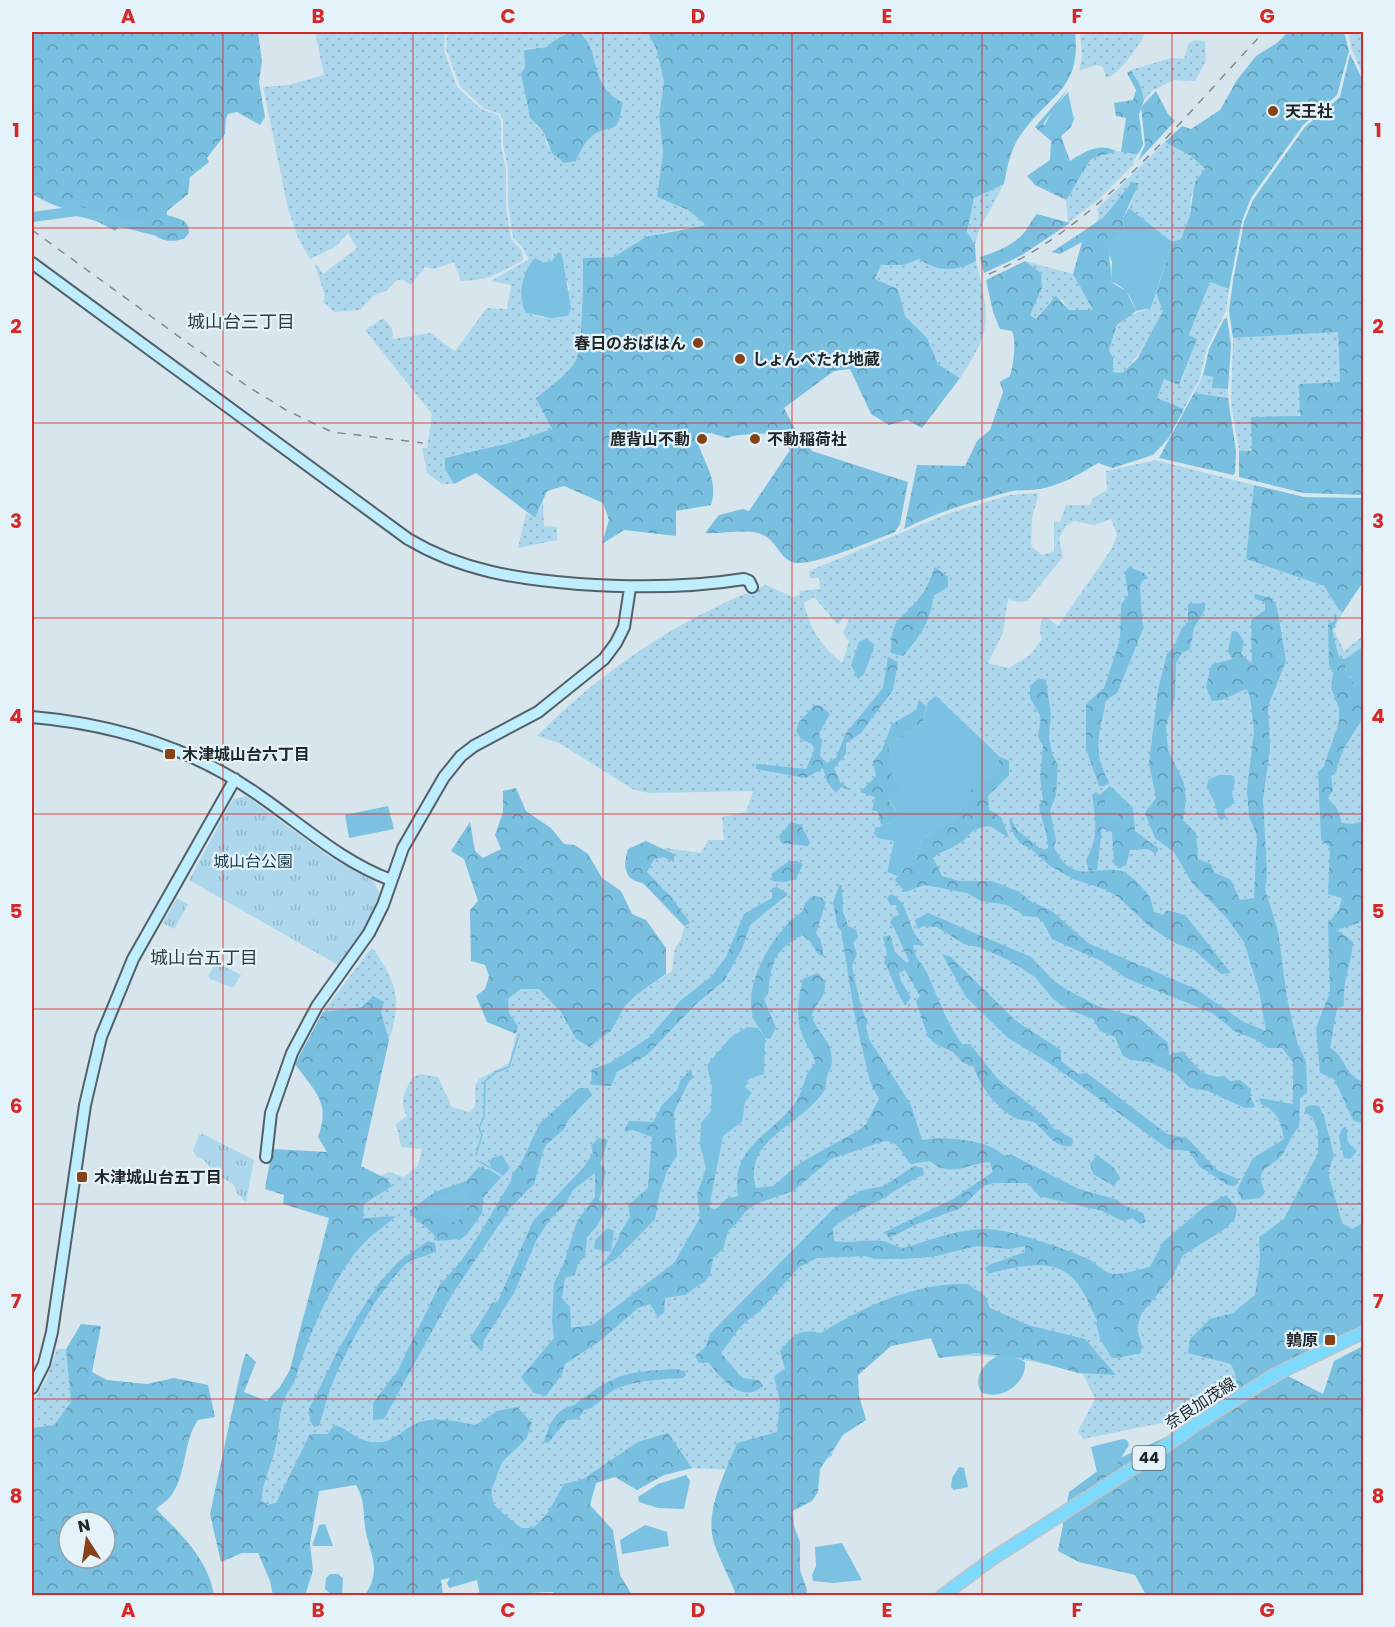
<svg xmlns="http://www.w3.org/2000/svg" width="1395" height="1627" font-family="Poppins,'Noto Sans JP',sans-serif">
<defs>
<pattern id="grass-dots" width="8" height="8" patternUnits="userSpaceOnUse" patternTransform="scale(1.5)"><rect width="8" height="8" fill="#acd7ec"/><path d="M2 2h.1M6 6h.1" fill="none" stroke="#94b8ca" stroke-width="1.8" stroke-linecap="round"/></pattern>
<pattern id="forest-crowns" width="20" height="18" patternUnits="userSpaceOnUse" patternTransform="scale(1.5)"><rect width="20" height="18" fill="#78bfe0"/><path d="M2 6a3 3 0 1 1 6 0M12 15a3 3 0 1 1 6 0" fill="none" stroke="#629bb6"/></pattern>
<pattern id="park-tufts" width="24" height="20" patternUnits="userSpaceOnUse" patternTransform="scale(1.5)"><rect width="24" height="20" fill="#acd7ec"/><path d="M3 7l-1-3M5 7V3M7 7l1-3M15 17l-1-3M17 17v-4M19 17l1-3" fill="none" stroke="#94b8ca"/></pattern>
</defs>
<rect width="100%" height="100%" fill="#d7e6ed"/>
<path fill="url(#grass-dots)" fill-rule="evenodd" d="M 315,32 L 445,32 L 444,50 L 457,87 L 481,109 L 498,115 L 501,121 L 501,146 L 506,169 L 506,206 L 511,239 L 522,251 L 523,260 C 498,274 489,280 461,281 L 454,262 L 434,269 L 425,267 L 411,285 L 403,280 L 397,280 L 386,291 L 374,295 L 360,310 L 334,312 L 323,302 L 325,296 L 315,265 L 317,264 L 323,274 L 357,248 L 348,233 L 335,247 L 310,259 L 298,238 L 288,209 L 263,87 L 288,85 L 324,75 Z
M 447,32 L 576,32 L 555,39 L 547,47 L 524,49 L 525,68 L 536,126 L 543,131 L 548,147 L 576,161 C 580,152 584,143 591,137 C 609,121 619,139 621,103 C 594,89 595,57 582,33 L 576,32 L 647,32 L 656,48 L 664,82 L 659,116 L 663,152 L 657,197 L 688,210 L 706,225 L 664,232 L 614,257 L 583,258 C 583,277 583,345 576,360 C 568,375 549,387 536,398 L 553,429 L 510,443 L 445,469 L 454,484 L 442,484 L 427,473 L 422,448 L 427,448 L 432,414 L 365,330 L 383,318 L 392,328 L 393,339 L 430,333 L 455,351 L 487,308 L 507,309 L 511,285 L 491,281 L 529,259 L 521,245 L 513,238 L 508,205 L 508,169 L 503,145 L 503,120 L 500,114 L 483,108 L 460,86 L 446,49 ZM 558,252 L 563,254 L 564,276 L 570,289 L 543,318 L 526,313 C 516,297 525,277 531,262 L 552,261 Z
M 1080,32 L 1145,32 C 1142,43 1118,76 1106,78 L 1103,67 L 1096,65 L 1079,71 L 1082,57 Z
M 1348,32 L 1363,32 L 1363,75 L 1352,50 Z
M 1195,40 L 1205,41 L 1206,61 L 1195,81 L 1174,80 L 1152,91 L 1144,100 L 1141,87 L 1131,70 L 1171,58 L 1184,59 L 1188,44 Z
M 1165,142 L 1191,156 L 1205,169 L 1191,196 L 1190,215 L 1181,239 L 1172,242 L 1129,208 L 1138,183 L 1132,182 L 1103,218 L 1095,224 L 1099,217 L 1097,209 Z
M 1116,151 L 1138,154 L 1133,162 L 1134,164 L 1097,201 L 1068,223 L 1066,200 C 1074,190 1086,163 1092,159 C 1099,155 1108,155 1116,151 Z
M 1004,184 L 979,230 L 975,245 L 967,233 L 974,197 Z
M 919,259 C 935,270 960,270 976,261 C 989,317 994,328 960,378 L 938,364 L 927,338 L 905,316 L 898,289 L 875,280 L 881,265 L 904,265 Z
M 1025,261 L 1073,274 L 1093,310 L 1069,310 L 1062,300 L 1050,302 L 1036,319 L 1030,315 L 1042,288 L 1041,273 Z
M 1210,282 L 1229,289 L 1226,311 L 1207,348 L 1199,380 L 1184,409 L 1156,398 L 1164,379 L 1180,384 L 1197,339 L 1189,336 Z
M 1156,293 L 1163,311 C 1151,334 1141,355 1122,373 L 1113,372 L 1113,358 L 1109,350 C 1119,318 1120,318 1151,308 Z
M 1338,332 L 1340,382 L 1252,452 L 1239,451 L 1231,403 L 1233,338 Z
M 1203,375 L 1214,377 L 1212,388 L 1228,389 L 1228,398 L 1194,393 Z
M 1155,460 L 1254,485 L 1247,559 L 1324,586 L 1339,610 L 1343,612 L 1334,630 L 1344,651 L 1363,636 L 1363,1306 L 1279,1365 L 1228,1392 L 1191,1417 L 1083,1439 L 1078,1431 L 1095,1399 L 1083,1374 C 1032,1360 992,1352 939,1358 L 931,1338 L 891,1346 L 858,1375 L 859,1396 L 866,1420 L 844,1433 L 830,1458 L 731,1470 L 692,1468 L 664,1475 L 637,1490 L 615,1477 L 596,1483 L 585,1504 L 513,1542 L 382,1453 L 271,1513 L 246,1505 L 266,1401 L 280,1387 L 290,1370 L 303,1316 L 363,1183 L 389,1172 L 404,1177 L 418,1165 L 422,1149 L 401,1147 L 396,1124 L 407,1116 C 398,1100 405,1092 413,1077 L 421,1074 L 438,1077 L 452,1107 L 469,1112 L 475,1106 L 475,1085 L 479,1079 L 509,1063 L 518,1026 L 509,1013 L 508,999 L 521,989 L 539,989 L 562,1012 L 575,1038 L 589,1047 L 611,1031 L 625,1006 L 635,996 L 672,971 L 675,948 L 681,940 L 684,926 L 638,869 L 666,848 L 701,853 L 708,840 L 724,840 L 722,817 L 746,812 L 753,791 L 650,793 L 634,790 L 559,743 L 537,736 C 604,669 677,620 766,585 L 792,597 L 800,595 L 799,591 L 820,589 L 819,578 L 810,578 L 809,571 L 949,513 L 1010,495 L 1039,493 L 1032,518 L 1031,546 L 1042,555 L 1054,551 L 1054,521 L 1060,522 L 1066,505 L 1090,505 L 1093,498 L 1107,490 L 1106,471 ZM 1111,519 L 1117,535 L 1112,548 L 1058,626 L 1045,616 C 1039,622 1039,632 1042,639 L 1030,655 L 1009,668 L 988,663 L 1003,633 L 1008,599 L 1019,602 L 1027,601 L 1063,557 L 1059,538 L 1066,526 L 1074,521 L 1094,525 ZM 814,597 L 838,625 L 844,617 L 849,620 L 843,633 L 849,642 L 842,663 C 822,647 809,628 804,603 Z
M 543,503 L 544,526 L 557,527 L 557,540 L 518,548 L 526,513 L 535,518 Z
M 372,947 C 396,981 403,1000 389,1040 L 381,1012 L 362,1007 L 323,1012 Z
M 57,1349 L 66,1349 L 71,1402 L 54,1425 L 32,1428 L 32,1403 L 46,1380 Z"/>
<path fill="url(#forest-crowns)" fill-rule="evenodd" d="M 32,32 L 258,32 L 262,61 L 259,82 L 265,117 L 260,125 L 237,112 L 228,114 C 224,121 226,126 225,134 C 224,136 210,154 207,158 L 209,162 L 190,177 L 188,194 L 167,211 L 167,215 C 178,219 189,218 189,233 L 184,239 C 178,240 171,242 165,240 C 149,236 131,210 115,231 C 89,214 58,210 32,194 Z
M 579,32 C 602,51 588,86 622,102 C 619,140 610,121 591,137 C 584,143 580,152 576,161 L 564,163 L 552,153 L 543,131 L 530,118 L 521,73 L 525,68 L 524,50 L 547,47 C 554,39 567,32 579,32 Z
M 647,32 L 1075,32 C 1082,92 1046,95 1018,139 C 1010,152 1007,168 1004,184 L 974,198 L 967,232 L 975,245 L 976,261 C 957,272 938,272 919,259 L 904,265 L 881,265 L 875,279 L 898,289 L 905,316 L 927,338 L 938,364 L 960,378 L 922,428 L 907,420 L 889,425 L 871,414 L 850,369 L 834,371 L 784,408 L 795,429 L 812,451 L 908,482 L 900,524 L 895,532 C 876,539 808,569 792,562 C 781,558 776,542 765,536 C 750,527 722,535 705,533 L 719,515 L 743,509 L 749,511 L 790,450 L 779,431 C 761,436 744,432 727,438 L 711,433 L 700,434 L 697,440 C 704,464 719,480 711,505 L 676,511 L 676,536 L 624,530 L 602,544 L 609,520 L 603,503 L 564,486 L 547,491 L 535,518 L 476,473 L 454,484 L 445,469 L 445,458 L 510,443 L 552,429 L 536,398 C 549,387 568,375 576,360 C 583,345 583,277 583,258 L 614,257 L 646,237 L 706,225 L 688,210 L 657,197 L 663,152 L 659,116 L 664,82 L 656,48 Z
M 1288,32 L 1344,32 L 1349,51 L 1337,95 L 1303,125 L 1251,198 L 1242,221 L 1229,289 L 1210,282 L 1189,335 L 1197,339 L 1179,385 L 1164,379 L 1157,398 L 1184,409 L 1168,439 L 1153,455 L 1113,468 L 1098,463 C 1080,474 1061,485 1040,489 C 1029,491 1018,489 1008,492 C 972,502 937,512 904,529 L 917,465 L 965,466 L 977,441 L 990,430 L 1003,392 L 1000,382 L 1010,376 C 1013,367 1017,340 1012,331 L 1000,329 L 993,312 L 986,280 L 1025,261 L 1041,273 L 1042,288 L 1030,315 L 1036,319 L 1056,296 L 1069,310 L 1093,310 L 1073,274 L 1082,242 L 1060,254 L 1052,252 L 1103,218 L 1132,182 L 1139,183 L 1123,218 L 1124,231 C 1101,255 1112,252 1111,282 L 1126,291 L 1136,311 L 1117,325 L 1109,350 L 1113,358 L 1113,372 L 1122,373 L 1137,359 L 1163,311 L 1156,293 L 1172,242 L 1181,239 L 1190,215 L 1195,182 L 1205,169 L 1191,156 L 1165,142 L 1182,126 L 1191,129 L 1220,110 L 1237,80 L 1256,56 L 1277,43 Z
M 1350,54 L 1364,83 L 1364,495 L 1304,493 L 1239,477 L 1239,451 L 1252,451 L 1251,417 L 1300,416 L 1299,384 L 1340,382 L 1338,332 L 1233,338 L 1229,311 L 1233,281 L 1244,222 L 1253,200 L 1305,127 L 1340,97 Z
M 1131,70 L 1141,87 L 1144,100 L 1139,115 L 1143,145 L 1138,154 L 1121,152 L 1126,118 L 1116,116 L 1114,103 L 1133,100 L 1136,90 L 1127,73 Z
M 1068,89 L 1043,124 L 1060,135 L 1075,116 L 1071,127 L 1061,136 L 1070,161 C 1084,152 1099,142 1116,151 C 1108,155 1099,155 1092,159 C 1086,163 1074,190 1066,200 L 1035,185 L 1027,176 L 1050,160 L 1051,141 L 1035,127 Z
M 1156,91 L 1168,114 L 1175,121 L 1138,161 L 1145,145 L 1141,107 Z
M 1037,214 L 1070,223 L 1022,255 L 984,273 L 980,257 C 995,252 1012,246 1023,234 C 1028,229 1031,220 1037,214 Z
M 1227,318 L 1231,345 L 1228,389 L 1212,388 L 1213,377 L 1203,375 L 1209,349 L 1224,319 Z
M 1194,393 L 1228,398 L 1236,451 L 1235,473 L 1233,475 L 1159,458 Z
M 1254,485 L 1304,497 L 1363,498 L 1363,582 L 1343,612 L 1339,610 L 1324,586 L 1246,559 Z
M 935,567 L 948,577 L 948,587 L 933,596 C 932,620 918,639 903,656 L 891,653 C 891,615 900,623 920,597 C 927,589 931,577 935,567 Z
M 1129,567 L 1144,573 L 1148,578 L 1142,581 L 1140,587 L 1143,629 L 1117,693 L 1106,700 C 1100,733 1091,750 1109,782 L 1104,786 L 1099,786 L 1086,749 L 1086,704 L 1104,688 L 1120,640 L 1121,605 L 1128,595 L 1125,572 Z
M 1254,594 L 1272,598 L 1277,608 L 1286,661 L 1268,706 L 1270,749 L 1263,799 L 1267,875 L 1265,889 L 1278,931 L 1287,999 L 1298,1045 L 1306,1061 L 1307,1093 L 1300,1098 L 1299,1127 C 1290,1136 1289,1145 1282,1155 C 1270,1170 1253,1165 1265,1192 L 1260,1198 L 1242,1200 L 1237,1190 L 1253,1158 L 1284,1139 C 1281,1121 1278,1112 1261,1104 L 1259,1098 L 1293,1104 L 1293,1062 L 1282,1048 L 1268,1048 L 1257,1040 L 1236,1032 L 1212,1013 L 1126,978 L 1103,962 L 1052,939 L 1043,922 L 1037,917 L 1025,916 L 1007,905 L 981,901 L 967,893 L 925,885 L 905,892 L 895,880 L 908,862 L 918,856 L 921,839 C 941,830 962,813 969,791 C 984,777 992,780 1000,757 L 1009,761 L 1009,775 L 988,796 L 989,810 L 1001,817 L 1009,838 L 990,826 C 966,829 973,836 958,844 C 949,850 941,851 933,858 L 942,876 L 959,881 L 992,881 L 1020,892 L 1030,901 L 1052,911 L 1088,943 L 1196,989 L 1244,1022 L 1266,1031 L 1259,991 L 1244,942 L 1226,917 L 1192,883 L 1174,852 L 1155,838 L 1145,813 L 1156,798 L 1149,763 L 1158,690 L 1167,654 C 1179,645 1177,630 1188,622 L 1188,604 L 1205,603 L 1205,609 L 1194,628 L 1190,649 L 1182,653 L 1176,663 L 1175,697 L 1166,726 L 1168,750 L 1184,783 L 1186,799 L 1183,820 L 1196,833 L 1198,859 L 1211,864 L 1215,873 L 1231,880 L 1240,900 L 1254,898 L 1257,836 L 1249,816 L 1247,790 L 1254,732 L 1250,696 L 1246,689 L 1222,700 L 1212,701 L 1206,687 L 1211,665 L 1232,659 L 1228,651 L 1232,631 L 1238,632 L 1244,642 L 1241,654 L 1252,664 L 1251,620 L 1265,610 L 1265,602 L 1255,599 Z
M 1335,613 L 1337,620 L 1332,630 L 1339,658 L 1345,659 L 1345,674 L 1363,686 L 1364,716 L 1343,750 L 1335,774 L 1331,776 L 1333,790 L 1328,798 L 1338,810 L 1342,823 L 1353,824 L 1363,821 L 1364,918 L 1358,923 L 1337,930 L 1353,942 C 1351,965 1342,983 1344,1006 L 1337,1008 L 1330,1048 C 1346,1056 1345,1078 1363,1081 L 1363,1124 L 1353,1120 L 1334,1079 L 1320,1073 L 1316,1028 L 1330,992 L 1328,923 L 1339,910 L 1342,898 L 1328,894 L 1330,847 L 1321,840 L 1318,772 L 1324,766 L 1339,722 L 1339,708 L 1331,688 L 1333,673 L 1329,665 L 1328,624 L 1334,621 Z
M 888,657 L 898,662 L 893,690 L 861,733 L 846,743 L 846,754 L 834,768 L 840,782 L 850,790 L 841,787 L 836,793 L 827,782 L 823,768 L 806,778 L 756,769 L 756,764 L 806,769 L 814,751 L 813,745 L 801,739 L 796,731 L 799,722 L 815,705 L 821,706 L 830,714 L 818,735 L 822,740 L 820,756 L 827,763 L 836,758 L 846,733 L 883,688 Z
M 1039,678 L 1046,680 L 1051,716 L 1049,737 L 1052,754 L 1058,765 L 1056,795 L 1050,810 L 1056,840 L 1054,847 C 1073,888 1097,863 1124,872 C 1130,875 1134,880 1139,884 C 1149,894 1151,898 1154,912 L 1163,915 L 1167,910 L 1185,915 L 1231,973 L 1221,974 L 1194,950 L 1177,944 L 1150,927 L 1118,897 L 1104,889 L 1073,879 L 1050,866 L 1031,849 L 1021,844 L 1014,835 L 1009,821 L 1011,819 L 1017,830 L 1042,850 L 1048,848 C 1048,833 1041,820 1039,805 L 1043,800 L 1040,777 L 1043,746 L 1038,736 L 1041,717 L 1030,698 L 1030,686 Z
M 919,700 L 926,706 L 923,723 L 904,733 L 903,738 L 891,739 L 899,789 L 889,801 L 898,815 L 893,822 L 881,825 L 878,812 L 872,810 L 875,797 L 860,792 L 876,776 L 873,761 L 882,750 L 892,724 L 916,710 Z
M 1110,786 L 1133,808 L 1135,831 L 1158,848 L 1158,851 L 1155,854 L 1149,849 L 1130,850 L 1126,865 L 1120,868 L 1114,864 L 1112,832 L 1102,828 L 1097,870 L 1089,871 L 1086,860 C 1099,839 1096,818 1092,795 L 1096,792 L 1100,795 Z
M 516,788 L 526,811 L 551,828 L 564,844 L 575,845 L 588,854 L 602,878 L 621,891 L 632,914 L 646,920 L 666,948 L 666,974 L 635,996 L 625,1006 L 611,1031 L 589,1047 L 576,1039 L 561,1012 L 539,989 L 521,989 L 508,999 L 509,1013 L 518,1026 L 516,1034 L 487,1022 L 476,996 L 485,989 L 489,976 L 485,965 L 471,961 L 470,910 L 478,901 L 464,859 L 451,851 L 470,822 L 475,851 L 483,858 L 501,849 L 495,835 L 503,812 L 503,791 Z
M 791,822 L 801,825 L 810,842 L 808,846 L 781,843 L 779,836 Z
M 646,841 L 674,854 L 674,862 L 663,857 L 654,859 L 647,872 L 672,898 L 690,923 L 684,926 L 643,883 C 623,880 623,865 628,849 Z
M 789,861 L 797,861 L 803,864 L 796,879 L 785,882 L 773,881 L 771,874 Z
M 839,885 L 842,885 L 843,916 L 845,916 L 848,926 L 856,929 L 858,937 L 853,943 L 857,954 L 852,966 C 854,976 862,1014 867,1020 L 866,1027 L 869,1039 L 911,1105 L 922,1140 C 943,1136 988,1139 1003,1155 L 1012,1155 L 1079,1189 L 1118,1200 L 1121,1204 L 1143,1213 L 1146,1222 L 1140,1224 L 1133,1218 L 1123,1221 L 1102,1211 L 1039,1196 L 1028,1183 L 993,1183 L 982,1187 L 961,1208 L 917,1224 L 889,1238 L 885,1232 L 953,1199 L 993,1172 L 990,1162 C 967,1163 952,1179 930,1161 L 911,1164 C 901,1154 900,1141 884,1141 L 831,1159 L 793,1191 L 758,1203 L 746,1211 L 737,1223 L 728,1231 L 723,1249 L 713,1258 L 710,1275 L 705,1281 L 685,1295 L 665,1298 L 664,1313 L 658,1317 L 650,1304 L 638,1308 L 600,1341 L 565,1364 L 562,1374 L 546,1396 L 534,1393 L 521,1377 L 554,1338 L 552,1321 L 554,1283 L 564,1263 L 577,1221 L 595,1197 L 595,1173 L 573,1190 L 564,1206 L 550,1219 L 536,1241 L 514,1293 L 484,1340 L 482,1352 L 470,1339 L 492,1303 L 498,1301 L 533,1221 L 584,1167 L 593,1153 L 591,1146 L 598,1138 L 608,1140 L 600,1164 L 606,1171 L 599,1200 L 608,1205 L 597,1226 L 587,1237 L 585,1257 L 578,1263 L 575,1275 L 565,1278 L 562,1298 L 570,1307 L 571,1328 L 592,1325 L 674,1263 L 700,1218 L 697,1194 L 706,1168 L 716,1171 L 709,1207 L 716,1210 L 726,1199 L 738,1196 C 731,1148 766,1138 791,1108 C 805,1093 801,1078 815,1064 C 814,1053 810,1052 806,1043 C 795,1023 797,1000 803,979 L 817,973 L 825,981 C 826,1000 817,1000 812,1015 C 816,1033 831,1038 832,1060 C 832,1067 830,1068 828,1073 C 825,1079 827,1085 824,1091 C 803,1124 741,1140 756,1188 L 773,1186 L 800,1163 L 859,1130 L 866,1124 L 879,1099 L 870,1082 L 855,1017 L 841,930 L 838,928 L 833,903 Z
M 777,887 L 788,894 L 750,925 L 742,949 L 724,981 L 696,1004 L 647,1055 L 617,1072 L 611,1086 L 591,1085 L 592,1069 L 610,1063 L 650,1037 L 681,1000 L 711,977 L 726,957 L 744,914 L 772,898 L 772,888 Z
M 891,894 C 912,904 904,929 925,945 L 913,945 C 916,961 921,961 927,973 C 938,997 946,1023 962,1044 L 970,1044 L 998,1079 L 1045,1117 L 1052,1127 L 1073,1139 L 1072,1146 C 1053,1148 1048,1133 1035,1123 C 1031,1120 1022,1121 1017,1119 C 998,1110 980,1087 974,1067 L 962,1062 L 953,1052 L 936,1044 L 928,1037 L 916,1001 L 920,996 L 905,970 L 899,973 L 901,981 L 911,998 L 905,1005 C 895,991 893,977 884,962 L 887,954 L 883,937 L 890,935 L 895,952 L 907,963 L 909,961 L 894,928 L 890,923 L 893,917 L 899,915 L 896,905 L 890,905 L 887,898 Z
M 812,896 L 821,897 L 826,902 L 816,933 L 821,941 L 824,957 L 818,954 L 810,941 L 802,935 C 772,952 772,963 768,994 L 764,999 L 776,1028 L 770,1039 L 765,1038 C 761,1029 754,1023 752,1013 C 745,979 776,928 803,911 L 805,903 Z
M 928,913 L 1031,957 L 1054,981 L 1069,991 L 1100,1007 L 1138,1017 L 1168,1043 L 1169,1055 L 1183,1051 C 1194,1065 1205,1080 1224,1076 L 1231,1081 L 1240,1080 L 1251,1089 L 1250,1096 L 1255,1107 L 1245,1108 L 1208,1091 L 1190,1088 L 1175,1073 L 1148,1062 L 1131,1060 L 1123,1056 L 1115,1037 L 1100,1031 L 1093,1019 L 1067,1009 L 1053,999 L 1035,977 L 1010,961 L 982,948 L 964,944 L 937,927 L 924,926 L 918,929 L 915,920 Z
M 942,954 L 951,957 L 1016,1021 L 1061,1050 L 1061,1061 L 1078,1074 L 1087,1073 L 1167,1134 L 1187,1138 L 1217,1170 L 1238,1179 L 1238,1184 L 1229,1186 L 1199,1166 L 1189,1151 L 1168,1149 L 1054,1066 L 1008,1038 L 966,997 Z
M 373,996 L 384,1002 L 381,1012 L 389,1040 L 361,1166 L 387,1179 L 392,1186 L 364,1204 L 363,1218 L 396,1216 C 385,1226 371,1235 361,1246 C 331,1280 307,1339 294,1383 C 277,1405 281,1420 276,1445 C 272,1464 263,1481 261,1500 L 267,1505 L 276,1503 L 310,1434 L 328,1434 L 334,1425 C 348,1428 357,1441 371,1442 C 397,1445 401,1428 420,1422 C 437,1416 459,1422 476,1425 L 497,1411 L 517,1407 L 532,1423 L 526,1439 L 502,1462 L 491,1491 L 494,1505 L 521,1528 L 533,1528 L 547,1514 L 564,1484 L 583,1479 L 638,1442 L 668,1433 L 692,1468 L 664,1475 L 637,1490 L 615,1477 L 596,1483 L 590,1505 L 613,1530 L 620,1575 L 632,1595 L 555,1596 L 553,1592 L 480,1595 L 477,1580 L 449,1588 L 447,1583 L 450,1578 L 441,1580 L 443,1595 L 365,1595 C 383,1568 369,1554 365,1527 C 363,1510 365,1500 356,1485 L 319,1491 L 310,1544 L 313,1570 L 305,1596 L 273,1595 L 270,1581 L 258,1553 L 242,1553 L 221,1562 L 210,1514 L 242,1365 L 246,1353 L 256,1362 L 244,1392 L 267,1401 L 280,1387 L 290,1370 L 329,1218 L 283,1204 L 284,1195 L 265,1189 L 272,1149 L 327,1152 L 318,1137 C 331,1102 315,1092 295,1064 L 323,1012 L 362,1007 Z
M 691,1069 L 693,1078 L 689,1081 L 674,1112 L 677,1156 L 667,1171 L 659,1195 L 655,1219 L 616,1259 L 595,1272 C 618,1251 614,1239 630,1217 L 628,1205 L 648,1188 L 652,1137 L 633,1130 L 624,1131 L 629,1121 L 653,1122 L 662,1105 L 677,1090 L 680,1081 Z
M 579,1088 L 588,1088 L 592,1095 L 569,1119 L 564,1129 L 545,1146 L 534,1184 L 511,1207 L 453,1293 L 384,1419 L 373,1420 L 373,1403 L 398,1370 L 440,1284 C 470,1256 490,1215 511,1181 L 512,1174 L 520,1165 L 540,1123 Z
M 1312,1105 L 1319,1106 L 1324,1116 L 1334,1156 L 1328,1172 L 1342,1223 L 1352,1229 L 1363,1223 L 1363,1327 L 1353,1333 L 1331,1339 L 1278,1366 L 1238,1392 L 1235,1373 L 1231,1364 L 1188,1353 L 1190,1339 L 1210,1319 L 1233,1313 L 1255,1295 L 1260,1259 L 1259,1237 L 1284,1219 L 1318,1153 L 1318,1130 L 1312,1117 L 1305,1112 L 1306,1107 Z
M 1097,1155 L 1113,1167 L 1120,1177 L 1114,1186 L 1093,1174 L 1090,1164 Z
M 914,1166 L 923,1168 L 924,1175 C 910,1180 900,1188 887,1196 C 868,1207 850,1214 833,1228 L 834,1241 C 850,1244 865,1239 882,1241 C 890,1242 895,1247 904,1248 C 929,1240 959,1229 985,1229 C 1010,1229 1062,1248 1086,1258 C 1096,1262 1102,1273 1114,1274 C 1124,1275 1139,1269 1150,1267 L 1163,1242 L 1204,1207 L 1226,1195 L 1237,1208 L 1235,1219 L 1222,1231 L 1183,1255 L 1173,1276 L 1141,1314 L 1137,1329 L 1142,1346 L 1141,1353 L 1117,1358 C 1075,1291 1089,1245 988,1274 L 985,1268 L 989,1265 L 1025,1252 L 1025,1246 L 1010,1249 L 977,1246 L 932,1257 L 902,1259 L 875,1259 L 865,1256 L 817,1258 L 799,1267 L 762,1309 L 741,1326 L 721,1353 L 742,1378 L 759,1380 L 763,1386 C 742,1405 721,1378 709,1363 L 699,1363 L 695,1356 L 706,1346 L 710,1334 L 833,1209 L 859,1191 L 884,1186 Z
M 479,1167 L 490,1170 L 501,1177 L 483,1198 L 482,1213 L 467,1234 L 461,1239 L 437,1241 C 431,1227 419,1225 409,1211 L 435,1192 L 466,1181 Z
M 428,1241 L 435,1243 L 436,1251 C 427,1257 413,1257 406,1264 C 377,1292 346,1349 331,1387 C 325,1400 325,1413 318,1426 L 314,1427 L 310,1421 L 309,1409 L 338,1350 L 362,1309 L 380,1282 L 399,1261 Z
M 968,1284 L 985,1296 L 990,1308 L 1028,1325 L 1085,1339 L 1116,1375 L 1078,1373 L 1029,1359 L 975,1353 L 939,1358 L 931,1338 L 891,1346 L 858,1375 L 859,1396 L 866,1420 L 843,1435 L 820,1469 L 818,1492 L 812,1501 L 793,1511 L 794,1526 L 800,1542 L 800,1570 L 807,1590 L 806,1595 L 736,1595 C 730,1578 720,1561 714,1543 C 704,1511 726,1471 737,1443 L 777,1432 L 780,1402 L 774,1376 L 785,1369 L 780,1351 C 793,1335 800,1328 821,1333 C 864,1306 917,1282 968,1284 Z
M 81,1324 L 101,1326 L 92,1372 L 107,1380 L 147,1384 L 174,1378 L 208,1385 L 215,1417 L 198,1420 C 183,1441 187,1474 171,1496 C 167,1501 160,1505 156,1509 C 181,1534 208,1559 214,1595 L 32,1595 L 32,1428 L 54,1425 L 71,1402 L 66,1349 ZM 69,1522 L 105,1522 L 105,1558 L 69,1558 Z
M 1363,1346 L 1363,1595 L 1146,1595 L 1135,1575 L 1079,1562 L 1058,1551 L 1069,1492 L 1107,1464 L 1249,1399 L 1288,1376 L 1323,1394 L 1334,1361 Z
M 676,1369 L 685,1371 L 686,1375 L 683,1378 C 662,1379 639,1380 618,1388 C 605,1393 599,1407 584,1410 L 578,1419 L 567,1420 L 548,1443 L 544,1442 C 547,1432 552,1416 562,1410 C 566,1407 570,1407 574,1405 C 616,1373 625,1372 676,1369 Z"/>
<path fill="url(#park-tufts)" d="M 246,796 L 330,857 L 373,881 L 380,894 L 368,922 L 340,966 L 189,880 L 233,799 Z
M 177,898 L 188,904 L 174,929 L 163,923 Z
M 216,962 L 241,975 L 233,988 L 210,979 L 208,976 Z
M 203,1134 L 254,1160 L 246,1202 L 237,1193 L 233,1184 L 217,1175 L 203,1159 L 197,1157 L 193,1151 L 199,1135 Z"/>
<path fill="#7ac1e2" d="M 1068,92 L 1074,120 L 1060,135 L 1050,139 L 1041,132 L 1053,109 Z
M 1129,208 L 1172,242 L 1151,308 L 1136,311 C 1132,298 1124,285 1111,282 L 1112,262 L 1107,249 L 1124,231 L 1123,218 Z
M 558,252 L 562,254 L 571,309 L 567,316 L 551,318 L 526,313 C 516,298 523,270 535,258 L 543,262 L 552,261 Z
M 590,315 L 598,329 L 582,342 L 583,323 Z
M 865,639 L 874,644 L 874,648 L 864,674 L 858,679 L 851,665 L 859,642 Z
M 1363,647 L 1364,686 L 1362,687 L 1354,685 L 1351,677 L 1345,674 L 1345,659 Z
M 936,696 L 1000,757 L 991,778 L 969,791 L 957,820 L 921,839 L 918,856 L 908,862 L 897,876 L 888,872 C 887,869 893,848 894,841 L 878,838 L 874,834 L 875,828 L 893,822 L 898,815 L 887,795 L 898,789 L 898,784 L 892,778 L 888,745 L 891,739 L 903,738 L 904,733 L 923,723 L 928,702 Z
M 1219,775 L 1231,775 L 1235,780 L 1232,795 L 1235,803 L 1225,809 L 1224,814 L 1227,817 L 1222,820 L 1219,819 L 1214,801 L 1207,788 L 1208,780 Z
M 1114,790 L 1124,802 L 1117,819 L 1112,821 L 1105,813 L 1105,797 Z
M 388,806 L 394,829 L 349,838 L 345,815 Z
M 747,1027 L 758,1028 L 765,1038 L 764,1074 L 749,1079 L 745,1087 L 752,1093 L 745,1102 L 742,1122 L 723,1136 L 716,1171 L 706,1168 L 700,1145 L 701,1123 L 711,1111 L 712,1087 L 707,1065 L 731,1037 Z
M 1346,1127 L 1348,1142 L 1357,1151 L 1350,1159 L 1344,1158 L 1339,1137 L 1342,1128 Z
M 502,1155 L 510,1168 L 503,1176 L 491,1168 L 490,1162 L 492,1158 Z
M 471,1191 L 470,1207 L 459,1213 L 459,1226 L 441,1213 L 427,1208 C 435,1191 455,1191 471,1191 Z
M 608,1228 L 614,1231 L 611,1252 L 594,1249 L 595,1240 Z
M 1100,1318 L 1106,1319 L 1119,1335 L 1116,1358 L 1112,1358 L 1100,1339 L 1096,1323 Z
M 1010,1354 L 1025,1362 C 1027,1383 1001,1402 981,1392 C 971,1374 991,1353 1010,1354 Z
M 1123,1439 L 1127,1440 L 1129,1445 L 1112,1472 L 1098,1476 L 1091,1447 Z
M 959,1467 L 964,1468 L 968,1487 L 954,1490 L 951,1487 L 952,1478 Z
M 686,1475 L 690,1481 L 684,1509 L 658,1508 L 639,1502 L 638,1497 L 658,1484 Z
M 325,1524 L 333,1546 L 312,1546 L 319,1525 Z
M 645,1525 L 667,1532 L 669,1546 L 622,1554 L 620,1540 Z
M 842,1543 L 862,1580 L 833,1583 L 813,1581 L 812,1575 L 816,1566 L 815,1547 Z
M 494,1545 L 498,1547 L 500,1552 L 493,1560 L 494,1568 L 488,1570 L 482,1565 L 480,1550 L 483,1547 Z
M 330,1574 L 338,1574 L 343,1578 L 342,1595 L 332,1595 L 325,1589 L 326,1578 Z"/>
<g fill="none" stroke-linecap="round" stroke-linejoin="round">
<path stroke="#7ac1e2" stroke-width="1.5" d="M 476,1155 L 482,1135 L 479,1128 L 484,1116 L 485,1081 L 496,1072 L 509,1067 L 518,1038
M 480,1162 L 491,1168"/>
<path stroke="#7ac1e2" stroke-width="10" d="M 32,217 L 77,211 L 153,230"/>
<defs>
<path id="secondary" d="M 32,263 L 408,539 C 462,571 517,579 579,584 C 636,588 688,588 744,579 L 749,581 L 752,587
M 32,717 C 112,724 190,747 257,794 C 301,824 340,861 391,880
M 266,1157 L 271,1113 L 292,1053 L 317,1006 L 369,933 L 383,905 L 403,848 L 444,777 L 461,756 L 474,746 L 538,712 L 604,659 L 616,643 L 624,627 L 630,588
M 32,1388 L 44,1364 L 52,1332 L 85,1105 L 101,1037 L 133,959 L 235,779"/>
<path id="primary" d="M 942,1596 L 992,1559 L 1149,1458 L 1198,1423 L 1274,1375 L 1364,1332"/>
</defs>
<use href="#secondary" stroke="#536066" stroke-width="14"/>
<use href="#primary" stroke="#c1c2c3" stroke-width="15"/>
<use href="#secondary" stroke="#beedfe" stroke-width="10"/>
<use href="#primary" stroke="#7edafc" stroke-width="12"/>
<path stroke="#818b90" stroke-width="1.5" stroke-dasharray="8 8" stroke-linecap="butt" d="M 32,230 L 247,386 L 286,410 L 332,432 L 423,443
M 989,274 C 1097,229 1184,116 1264,32"/>
</g>
<path fill="none" stroke="#d62828" stroke-width="1.5" stroke-opacity="0.55" d="M 223,32 L 223,1596M 413,32 L 413,1596M 603,32 L 603,1596M 792,32 L 792,1596M 982,32 L 982,1596M 1172,32 L 1172,1596M 32,228 L 1364,228M 32,423 L 1364,423M 32,618 L 1364,618M 32,814 L 1364,814M 32,1009 L 1364,1009M 32,1204 L 1364,1204M 32,1399 L 1364,1399"/>
<g fill="#874318" stroke="#e4f3fa" stroke-width="2">
<circle cx="1273" cy="111" r="6"/>
<circle cx="698" cy="343" r="6"/>
<circle cx="740" cy="359" r="6"/>
<circle cx="702" cy="439" r="6"/>
<circle cx="755" cy="439" r="6"/>
<rect x="164" y="748" width="12" height="12" rx="3"/>
<rect x="76" y="1171" width="12" height="12" rx="3"/>
<rect x="1324" y="1334" width="12" height="12" rx="3"/>
</g>
<g text-anchor="middle" stroke-width="4.5" stroke-linejoin="round" paint-order="stroke">
<rect fill="#e4f3fa" stroke="#5c6468" stroke-width="1.5" x="1132.5" y="1446" width="33" height="24" rx="4.5"/>
<g font-size="15" font-weight="bold" fill="#212629">
<text x="1149" y="1463">44</text>
</g>
<g font-size="16" font-weight="bold" fill="#212629" stroke="#e4f3fa" text-anchor="start">
<text x="1285" y="117">天王社</text>
<text x="686" y="349" text-anchor="end">春日のおばはん</text>
<text x="752" y="365">しょんべたれ地蔵</text>
<text x="690" y="445" text-anchor="end">鹿背山不動</text>
<text x="767" y="445">不動稲荷社</text>
<text x="182" y="760">木津城山台六丁目</text>
<text x="94" y="1183">木津城山台五丁目</text>
<text x="1318" y="1346" text-anchor="end">鶉原</text>
</g>
<g font-size="16" fill="#1a3b4a" stroke="#e4f3fa">
<text x="253" y="867">城山台公園</text>
</g>
<g font-size="16" fill="#212629" stroke="#e4f3fa">
<text transform="translate(1200 1403) rotate(-33)" y="6">奈良加茂線</text>
</g>
<g font-size="18" fill="#303c41" stroke="#e4f3fa">
<text x="241" y="328">城山台三丁目</text>
<text x="204" y="964">城山台五丁目</text>
</g>
</g>
<rect width="1395" height="1627" fill="none" stroke="#e4f3fa" stroke-width="66"/>
<g transform="translate(87 1540) rotate(348)"><circle r="28" fill="#e4f3fa" stroke="#96a1a6" stroke-width="1.5"/>
<path d="M0-4.5L10 22L0 15L-10 22Z" fill="#874318"/>
<text y="-9" font-size="16" font-weight="bold" text-anchor="middle" fill="#212629">N</text>
</g>
<rect x="33" y="33" width="1329" height="1561" fill="none" stroke="#d62828" stroke-width="2"/>
<g font-size="20" text-anchor="middle" font-weight="bold" fill="#d62828">
<text x="128" y="23">A</text>
<text x="318" y="23">B</text>
<text x="508" y="23">C</text>
<text x="698" y="23">D</text>
<text x="887" y="23">E</text>
<text x="1077" y="23">F</text>
<text x="1267" y="23">G</text>
<text x="16" y="137">1</text>
<text x="1378" y="137">1</text>
<text x="16" y="333">2</text>
<text x="1378" y="333">2</text>
<text x="16" y="528">3</text>
<text x="1378" y="528">3</text>
<text x="16" y="723">4</text>
<text x="1378" y="723">4</text>
<text x="16" y="918">5</text>
<text x="1378" y="918">5</text>
<text x="16" y="1113">6</text>
<text x="1378" y="1113">6</text>
<text x="16" y="1308">7</text>
<text x="1378" y="1308">7</text>
<text x="16" y="1503">8</text>
<text x="1378" y="1503">8</text>
<text x="128" y="1617">A</text>
<text x="318" y="1617">B</text>
<text x="508" y="1617">C</text>
<text x="698" y="1617">D</text>
<text x="887" y="1617">E</text>
<text x="1077" y="1617">F</text>
<text x="1267" y="1617">G</text>
</g>
</svg>
